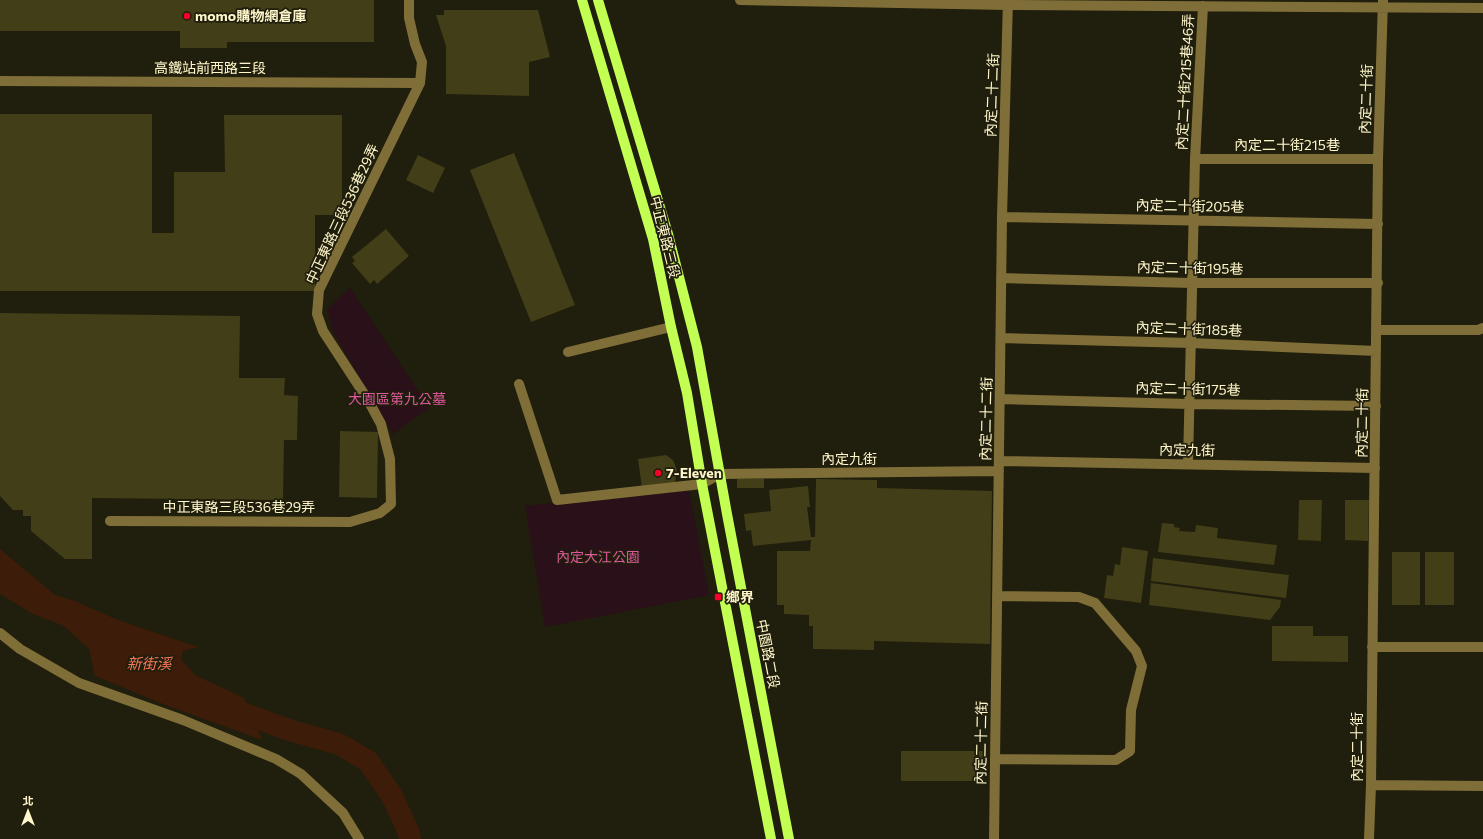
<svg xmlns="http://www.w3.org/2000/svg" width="1483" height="839" font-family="Commissioner,'Noto Sans TC',sans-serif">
<rect width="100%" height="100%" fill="#201e0c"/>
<path fill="#2a1018" d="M 350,288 L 429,408 L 393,434 L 333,332 L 327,309 Z
M 689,489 L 709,595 L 545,627 L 525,506 Z"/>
<path fill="#3d1c09" d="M 0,549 L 55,595 L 75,601 L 118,620 L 198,647 L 183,651 L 181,659 L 195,675 L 244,698 L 262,740 L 168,706 L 95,676 L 89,649 L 64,626 L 31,613 L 0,594 Z"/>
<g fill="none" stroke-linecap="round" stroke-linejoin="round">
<path stroke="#3d1c09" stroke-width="22" d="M 223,706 L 292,731 L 339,744 L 368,761 L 392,796 L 409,833 L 410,839"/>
</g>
<path fill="#413e18" d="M 0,0 L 374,0 L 374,42 L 227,42 L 227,48 L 180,48 L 180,31 L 0,31 Z
M 444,10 L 538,10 L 550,57 L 529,62 L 529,96 L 446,94 L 446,46 L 436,15 L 444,15 Z
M 0,114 L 152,114 L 152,233 L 174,233 L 174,172 L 225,172 L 224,115 L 342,115 L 342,215 L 315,215 L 315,291 L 0,291 Z
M 514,153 L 575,305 L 531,322 L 470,170 Z
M 418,155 L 445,168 L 433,193 L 406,180 Z
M 386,229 L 409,256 L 377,284 L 374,280 L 370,284 L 352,263 L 355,261 L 352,257 Z
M 0,313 L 240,316 L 239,378 L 285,378 L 284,395 L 298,396 L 297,440 L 284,440 L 283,500 L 92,498 L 92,559 L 65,559 L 31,531 L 31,516 L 23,516 L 23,510 L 13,510 L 0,496 Z
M 340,431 L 378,432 L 377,498 L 339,497 Z
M 666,455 L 673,460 L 677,470 L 675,483 L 642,488 L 638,459 Z
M 737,479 L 764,479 L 764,488 L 737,488 Z
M 816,479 L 877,480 L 877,488 L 992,491 L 990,644 L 874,641 L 874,650 L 813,649 L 813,626 L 809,626 L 809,615 L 784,614 L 784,605 L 777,605 L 777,551 L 810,551 L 811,540 L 753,546 L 751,530 L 746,531 L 744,514 L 771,511 L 769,490 L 808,486 L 810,507 L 807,507 L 811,537 L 815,537 Z
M 1299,500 L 1322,500 L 1321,541 L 1298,540 Z
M 1345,500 L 1369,500 L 1368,541 L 1345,540 Z
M 1162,523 L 1174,524 L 1174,527 L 1180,528 L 1179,531 L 1195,532 L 1196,525 L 1218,528 L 1217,538 L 1277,545 L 1274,565 L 1158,552 Z
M 1122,547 L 1148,551 L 1141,603 L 1104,598 L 1107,575 L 1113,576 L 1115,564 L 1120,565 Z
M 1392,552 L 1420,552 L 1420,605 L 1392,605 Z
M 1425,552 L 1454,552 L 1454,605 L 1425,605 Z
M 1153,558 L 1289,575 L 1286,598 L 1151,581 Z
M 1151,583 L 1281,600 L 1280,607 L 1270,620 L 1149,605 Z
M 1272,626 L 1313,626 L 1313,636 L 1348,636 L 1348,662 L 1272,661 Z
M 901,751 L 983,751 L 983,781 L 901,781 Z"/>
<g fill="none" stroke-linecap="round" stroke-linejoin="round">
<path stroke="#7f6e37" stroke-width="10" d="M 740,0 L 1008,5 L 1483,8
M 0,81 L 420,83
M 1195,159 L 1378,159
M 1002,217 L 1378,224
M 1001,278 L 1192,283 L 1378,283
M 1377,330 L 1478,330 L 1483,328
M 1001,338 L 1191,343 L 1376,351
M 568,352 L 671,327
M 519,384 L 557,500 L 702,484 L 720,474 L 999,471
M 1000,399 L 1189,404 L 1376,406
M 999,461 L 1375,468
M 1188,464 L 1195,159 L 1203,6
M 110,521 L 350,522 L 380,513 L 391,504 L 390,459 L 381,424 L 368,400 L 323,331 L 317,314 L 319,290 L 420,83 L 422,62 L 415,44 L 409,18 L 409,0
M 0,633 L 20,649 L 79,683 L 183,720 L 276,759 L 301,774 L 343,813 L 359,839
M 1372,647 L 1483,647
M 995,759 L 1116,760 L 1130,751 L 1131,710 L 1142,666 L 1136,651 L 1095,603 L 1079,597 L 997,596
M 1371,785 L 1483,786
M 994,839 L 1002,217 L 1008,0
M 1369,839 L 1371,785 L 1378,159 L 1383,0"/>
<path stroke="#c2ff52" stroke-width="10" d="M 582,0 L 653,239 L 671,327 L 687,393 L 702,484 L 771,839
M 598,0 L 668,234 L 697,347 L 727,514 L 789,839"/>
</g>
<g fill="#f6002b" stroke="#201e0c" stroke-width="1.5">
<circle cx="187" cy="16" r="4"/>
<circle cx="658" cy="473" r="4"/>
<rect x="714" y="593" width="8" height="8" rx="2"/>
</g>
<g text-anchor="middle" stroke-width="3.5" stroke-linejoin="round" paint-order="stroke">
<g font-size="14" font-weight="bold" fill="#fff7cb" stroke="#201e0c" text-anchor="start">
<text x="195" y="21">momo購物網倉庫</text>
<text x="666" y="478">7-Eleven</text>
<text x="726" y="602">鄉界</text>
</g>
<g font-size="14" fill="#fff7cb" stroke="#201e0c">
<text x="210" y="73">高鐵站前西路三段</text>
<text transform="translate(1185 82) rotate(-87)" y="5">內定二十街215巷46弄</text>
<text transform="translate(992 95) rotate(-88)" y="5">內定二十二街</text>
<text transform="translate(1366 99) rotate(-88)" y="5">內定二十街</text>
<text x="1287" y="150">內定二十街215巷</text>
<text transform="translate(1190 206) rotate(1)" y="5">內定二十街205巷</text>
<text transform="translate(342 214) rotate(-65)" y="5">中正東路三段536巷29弄</text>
<text transform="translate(665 237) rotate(76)" y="5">中正東路三段</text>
<text transform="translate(1190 268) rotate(1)" y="5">內定二十街195巷</text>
<text transform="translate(1189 329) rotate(2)" y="5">內定二十街185巷</text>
<text transform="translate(1188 389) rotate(1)" y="5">內定二十街175巷</text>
<text transform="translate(986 419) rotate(-89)" y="5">內定二十二街</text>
<text transform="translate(1362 423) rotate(-89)" y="5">內定二十街</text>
<text transform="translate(1187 450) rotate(1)" y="5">內定九街</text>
<text x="849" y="464">內定九街</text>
<text x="239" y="512">中正東路三段536巷29弄</text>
<text transform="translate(768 654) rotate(79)" y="5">中園路二段</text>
<text transform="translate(981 743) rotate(-89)" y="5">內定二十二街</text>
<text transform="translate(1357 747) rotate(-90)" y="5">內定二十街</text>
</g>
<g font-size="14" fill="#df579e" stroke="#201e0c">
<text x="397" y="404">大園區第九公墓</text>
<text x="598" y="562">內定大江公園</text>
</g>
<g font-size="15" font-style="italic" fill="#ff7959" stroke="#201e0c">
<text x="149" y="669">新街溪</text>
</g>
</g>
<g transform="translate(28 811)" stroke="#201e0c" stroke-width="3" paint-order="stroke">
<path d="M0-3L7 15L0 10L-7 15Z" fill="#fff7cb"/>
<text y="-6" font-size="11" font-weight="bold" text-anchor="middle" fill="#fff7cb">北</text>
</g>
</svg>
